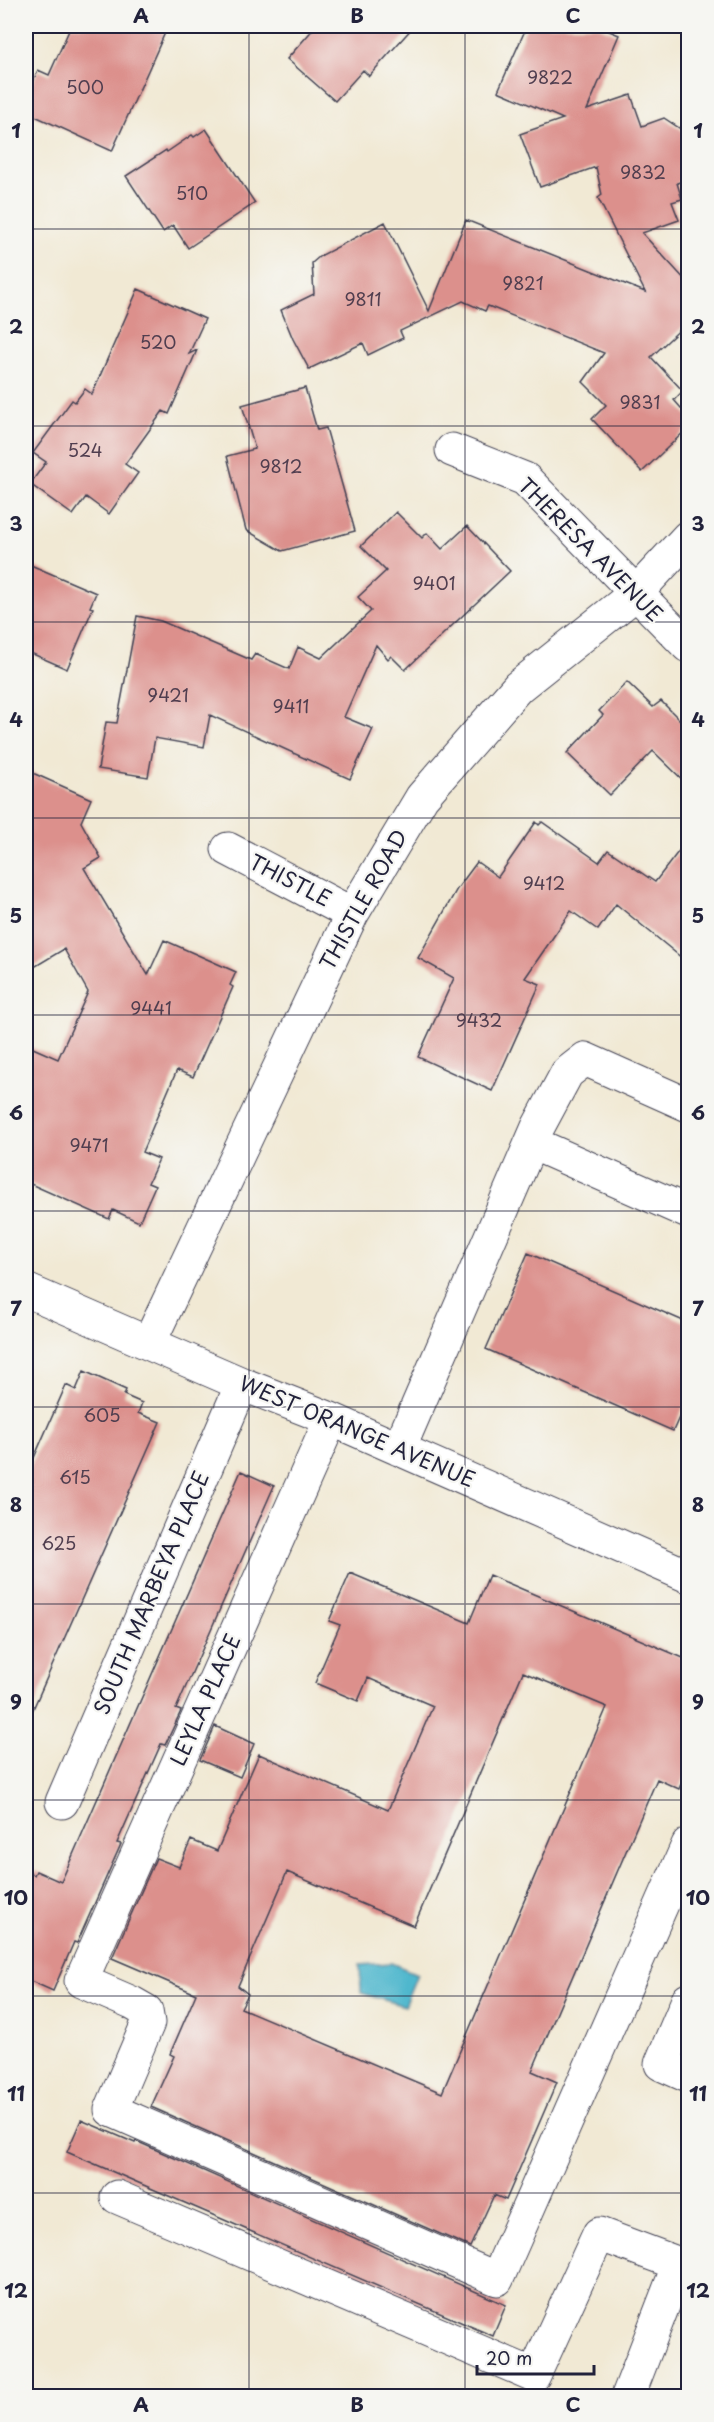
<svg xmlns="http://www.w3.org/2000/svg" width="714" height="2422" font-family="'Playpen Sans',sans-serif">
<rect width="100%" height="100%" fill="#f6f6f2"/>
<filter id="ink" filterUnits="userSpaceOnUse"><feTurbulence type="fractalNoise" baseFrequency=".0167" numOctaves="2"/><feDisplacementMap in="SourceGraphic" scale="12" xChannelSelector="R" yChannelSelector="G"/><feConvolveMatrix kernelMatrix="1 2 1 2 8 2 1 2 1" color-interpolation-filters="sRGB"/></filter>
<filter id="wash" filterUnits="userSpaceOnUse"><feTurbulence type="fractalNoise" baseFrequency=".008" numOctaves="4" result="noise"/><feDisplacementMap in="SourceGraphic" scale="24" xChannelSelector="R" yChannelSelector="G"/><feGaussianBlur stdDeviation="1.35" result="paint"/><feColorMatrix in="noise" values="0 0 0 0 0 0 0 0 0 0 0 0 0 0 0 0 0 1.4 0 .05"/><feComposite in="paint" operator="in"/></filter>
<g filter="url(#wash)">
<rect width="100%" height="100%" fill="#f1e9d4"/>
<path fill="#4fb7cd" stroke="#386c84" stroke-width="1.5" d="M 391,1963 L 417,1974 L 404,2006 L 361,1993 L 360,1965 Z"/>
<g id="blocks">
<path fill="#dc908c" fill-rule="evenodd" d="M 71,26 L 168,26 L 112,151 L 26,112 L 26,97 L 38,70 L 49,75 Z
M 316,26 L 414,26 L 369,76 L 363,70 L 335,101 L 287,59 Z
M 527,26 L 597,26 L 619,35 L 587,110 L 631,95 L 642,126 L 664,118 L 688,134 L 688,179 L 677,183 L 682,199 L 672,202 L 679,220 L 642,233 L 688,283 L 688,322 L 651,357 L 683,391 L 674,400 L 688,416 L 688,428 L 642,472 L 592,419 L 606,405 L 583,382 L 604,353 L 488,306 L 485,311 L 463,301 L 400,331 L 403,338 L 368,355 L 363,343 L 309,369 L 293,339 L 281,310 L 314,294 L 312,263 L 320,256 L 385,222 L 429,311 L 466,220 L 645,292 L 598,198 L 602,195 L 596,167 L 540,187 L 520,134 L 563,119 L 498,91 Z
M 206,129 L 255,203 L 188,248 L 173,225 L 163,232 L 126,176 L 166,150 L 167,152 L 192,135 L 194,137 Z
M 138,289 L 205,319 L 189,354 L 197,350 L 169,414 L 163,411 L 125,464 L 138,473 L 109,514 L 86,497 L 73,515 L 30,484 L 46,462 L 33,453 L 72,400 L 75,402 L 85,389 L 92,394 Z
M 305,388 L 317,430 L 326,428 L 355,531 L 282,551 L 246,530 L 227,456 L 255,449 L 242,405 Z
M 396,512 L 422,538 L 427,533 L 442,549 L 467,526 L 510,571 L 405,670 L 391,656 L 388,659 L 376,645 L 344,717 L 373,729 L 350,779 L 210,715 L 204,747 L 155,738 L 148,777 L 98,769 L 106,722 L 117,723 L 137,616 L 161,621 L 251,660 L 255,654 L 289,669 L 298,647 L 321,658 L 371,611 L 358,597 L 386,571 L 361,546 Z
M 26,563 L 96,593 L 90,607 L 93,608 L 67,669 L 26,651 Z
M 627,682 L 653,707 L 661,701 L 688,728 L 688,785 L 653,751 L 610,795 L 567,753 L 603,715 L 599,711 Z
M 26,770 L 91,799 L 81,822 L 101,858 L 84,868 L 148,975 L 164,940 L 236,972 L 230,985 L 233,987 L 193,1077 L 177,1070 L 142,1152 L 159,1159 L 148,1183 L 155,1186 L 139,1222 L 113,1210 L 109,1219 L 26,1182 L 26,1045 L 58,1059 L 88,992 L 64,949 L 26,972 Z
M 536,822 L 539,825 L 542,822 L 599,862 L 608,850 L 655,882 L 688,839 L 688,963 L 616,904 L 598,930 L 571,911 L 525,978 L 540,984 L 492,1091 L 418,1057 L 454,978 L 418,958 L 457,889 L 477,862 L 498,877 Z
M 528,1253 L 688,1323 L 688,1397 L 673,1431 L 486,1349 Z
M 84,1371 L 126,1390 L 124,1395 L 142,1403 L 138,1413 L 160,1422 L 26,1725 L 26,1476 L 66,1385 L 76,1390 Z
M 241,1471 L 274,1486 L 176,1709 L 181,1711 L 165,1745 L 161,1744 L 117,1843 L 121,1844 L 77,1943 L 74,1942 L 53,1991 L 26,1979 L 26,1871 L 34,1875 L 36,1871 L 61,1882 Z
M 350,1573 L 469,1623 L 489,1575 L 688,1660 L 688,1767 L 679,1789 L 657,1779 L 532,2071 L 557,2082 L 506,2200 L 494,2195 L 470,2247 L 151,2107 L 174,2056 L 170,2054 L 196,1994 L 112,1958 L 156,1858 L 179,1867 L 191,1840 L 217,1851 L 259,1754 L 388,1810 L 433,1706 L 368,1678 L 358,1701 L 315,1683 L 340,1625 L 329,1621 ZM 523,1672 L 607,1707 L 442,2093 L 241,2008 L 248,1994 L 238,1986 L 287,1872 L 414,1926 Z
M 215,1726 L 254,1744 L 240,1777 L 200,1760 Z
M 81,2120 L 135,2143 L 136,2141 L 506,2305 L 493,2336 L 67,2152 Z"/>
</g>
</g>
<g filter="url(#ink)">
<use href="#blocks" fill-opacity="0" stroke="#414052" stroke-width="1.5"/>
<g fill="none" stroke-linecap="round" stroke-linejoin="round">
<defs>
<path id="minor" d="M 452,450 L 525,479 L 688,646
M 228,849 L 352,914
M 532,1143 L 688,1212
M 26,1290 L 242,1384 L 331,1419 L 688,1576
M 149,1343 L 352,914 L 422,797 L 518,687 L 635,594 L 688,537
M 331,1419 L 81,1981 L 132,2003 L 146,2011 L 148,2023 L 111,2110 L 497,2279 L 688,1845
M 399,1449 L 538,1127 L 567,1073 L 585,1059 L 688,1105
M 62,1802 L 242,1384
M 688,2000 L 661,2064 L 688,2076
M 117,2197 L 534,2375 L 599,2234 L 679,2264 L 628,2396"/>
</defs>
<use href="#minor" stroke="#414052" stroke-width="35"/>
<use href="#minor" stroke="#fff" stroke-width="33"/>
</g>
</g>
<path fill="none" stroke="#22223b" stroke-width="1.5" stroke-opacity="0.55" d="M 249,26 L 249,2396M 465,26 L 465,2396M 26,229 L 688,229M 26,426 L 688,426M 26,622 L 688,622M 26,818 L 688,818M 26,1015 L 688,1015M 26,1211 L 688,1211M 26,1407 L 688,1407M 26,1604 L 688,1604M 26,1800 L 688,1800M 26,1996 L 688,1996M 26,2193 L 688,2193"/>
<g text-anchor="middle" stroke-width="4.5" stroke-linejoin="round" paint-order="stroke">
<g font-size="18" fill="#503e4f">
<text x="550" y="84">9822</text>
<text x="85" y="94">500</text>
<text x="643" y="179">9832</text>
<text x="192" y="200">510</text>
<text x="523" y="290">9821</text>
<text x="363" y="306">9811</text>
<text x="158" y="349">520</text>
<text x="640" y="409">9831</text>
<text x="85" y="457">524</text>
<text x="281" y="473">9812</text>
<text x="434" y="590">9401</text>
<text x="168" y="702">9421</text>
<text x="291" y="713">9411</text>
<text x="544" y="890">9412</text>
<text x="151" y="1015">9441</text>
<text x="479" y="1027">9432</text>
<text x="89" y="1152">9471</text>
<text x="102" y="1422">605</text>
<text x="75" y="1484">615</text>
<text x="59" y="1550">625</text>
</g>
<g font-size="21" fill="#22223b" stroke="#f6f6f2">
<text transform="translate(590 550) rotate(45)" y="7">THERESA AVENUE</text>
<text transform="translate(290 881) rotate(27)" y="7">THISTLE</text>
<text transform="translate(364 900) rotate(-61)" y="7">THISTLE ROAD</text>
<text transform="translate(357 1432) rotate(23)" y="7">WEST ORANGE AVENUE</text>
<text transform="translate(152 1593) rotate(-67)" y="7">SOUTH MARBEYA PLACE</text>
<text transform="translate(206 1700) rotate(-66)" y="7">LEYLA PLACE</text>
</g>
</g>
<rect width="714" height="2422" fill="none" stroke="#f6f6f2" stroke-width="66"/>
<path d="M477 2365v9h117v-9" fill="none" stroke="#22223b" stroke-width="3"/>
<text x="486" y="2365" font-size="18" fill="#22223b" stroke="#f6f6f2" stroke-width="4.5" paint-order="stroke">20 m</text>
<rect x="33" y="33" width="648" height="2356" fill="none" stroke="#22223b" stroke-width="2"/>
<g font-size="20" text-anchor="middle" font-weight="bold" fill="#22223b">
<text x="141" y="23">A</text>
<text x="357" y="23">B</text>
<text x="573" y="23">C</text>
<text x="16" y="138">1</text>
<text x="698" y="138">1</text>
<text x="16" y="334">2</text>
<text x="698" y="334">2</text>
<text x="16" y="531">3</text>
<text x="698" y="531">3</text>
<text x="16" y="727">4</text>
<text x="698" y="727">4</text>
<text x="16" y="923">5</text>
<text x="698" y="923">5</text>
<text x="16" y="1120">6</text>
<text x="698" y="1120">6</text>
<text x="16" y="1316">7</text>
<text x="698" y="1316">7</text>
<text x="16" y="1512">8</text>
<text x="698" y="1512">8</text>
<text x="16" y="1709">9</text>
<text x="698" y="1709">9</text>
<text x="16" y="1905">10</text>
<text x="698" y="1905">10</text>
<text x="16" y="2101">11</text>
<text x="698" y="2101">11</text>
<text x="16" y="2298">12</text>
<text x="698" y="2298">12</text>
<text x="141" y="2412">A</text>
<text x="357" y="2412">B</text>
<text x="573" y="2412">C</text>
</g>
</svg>
